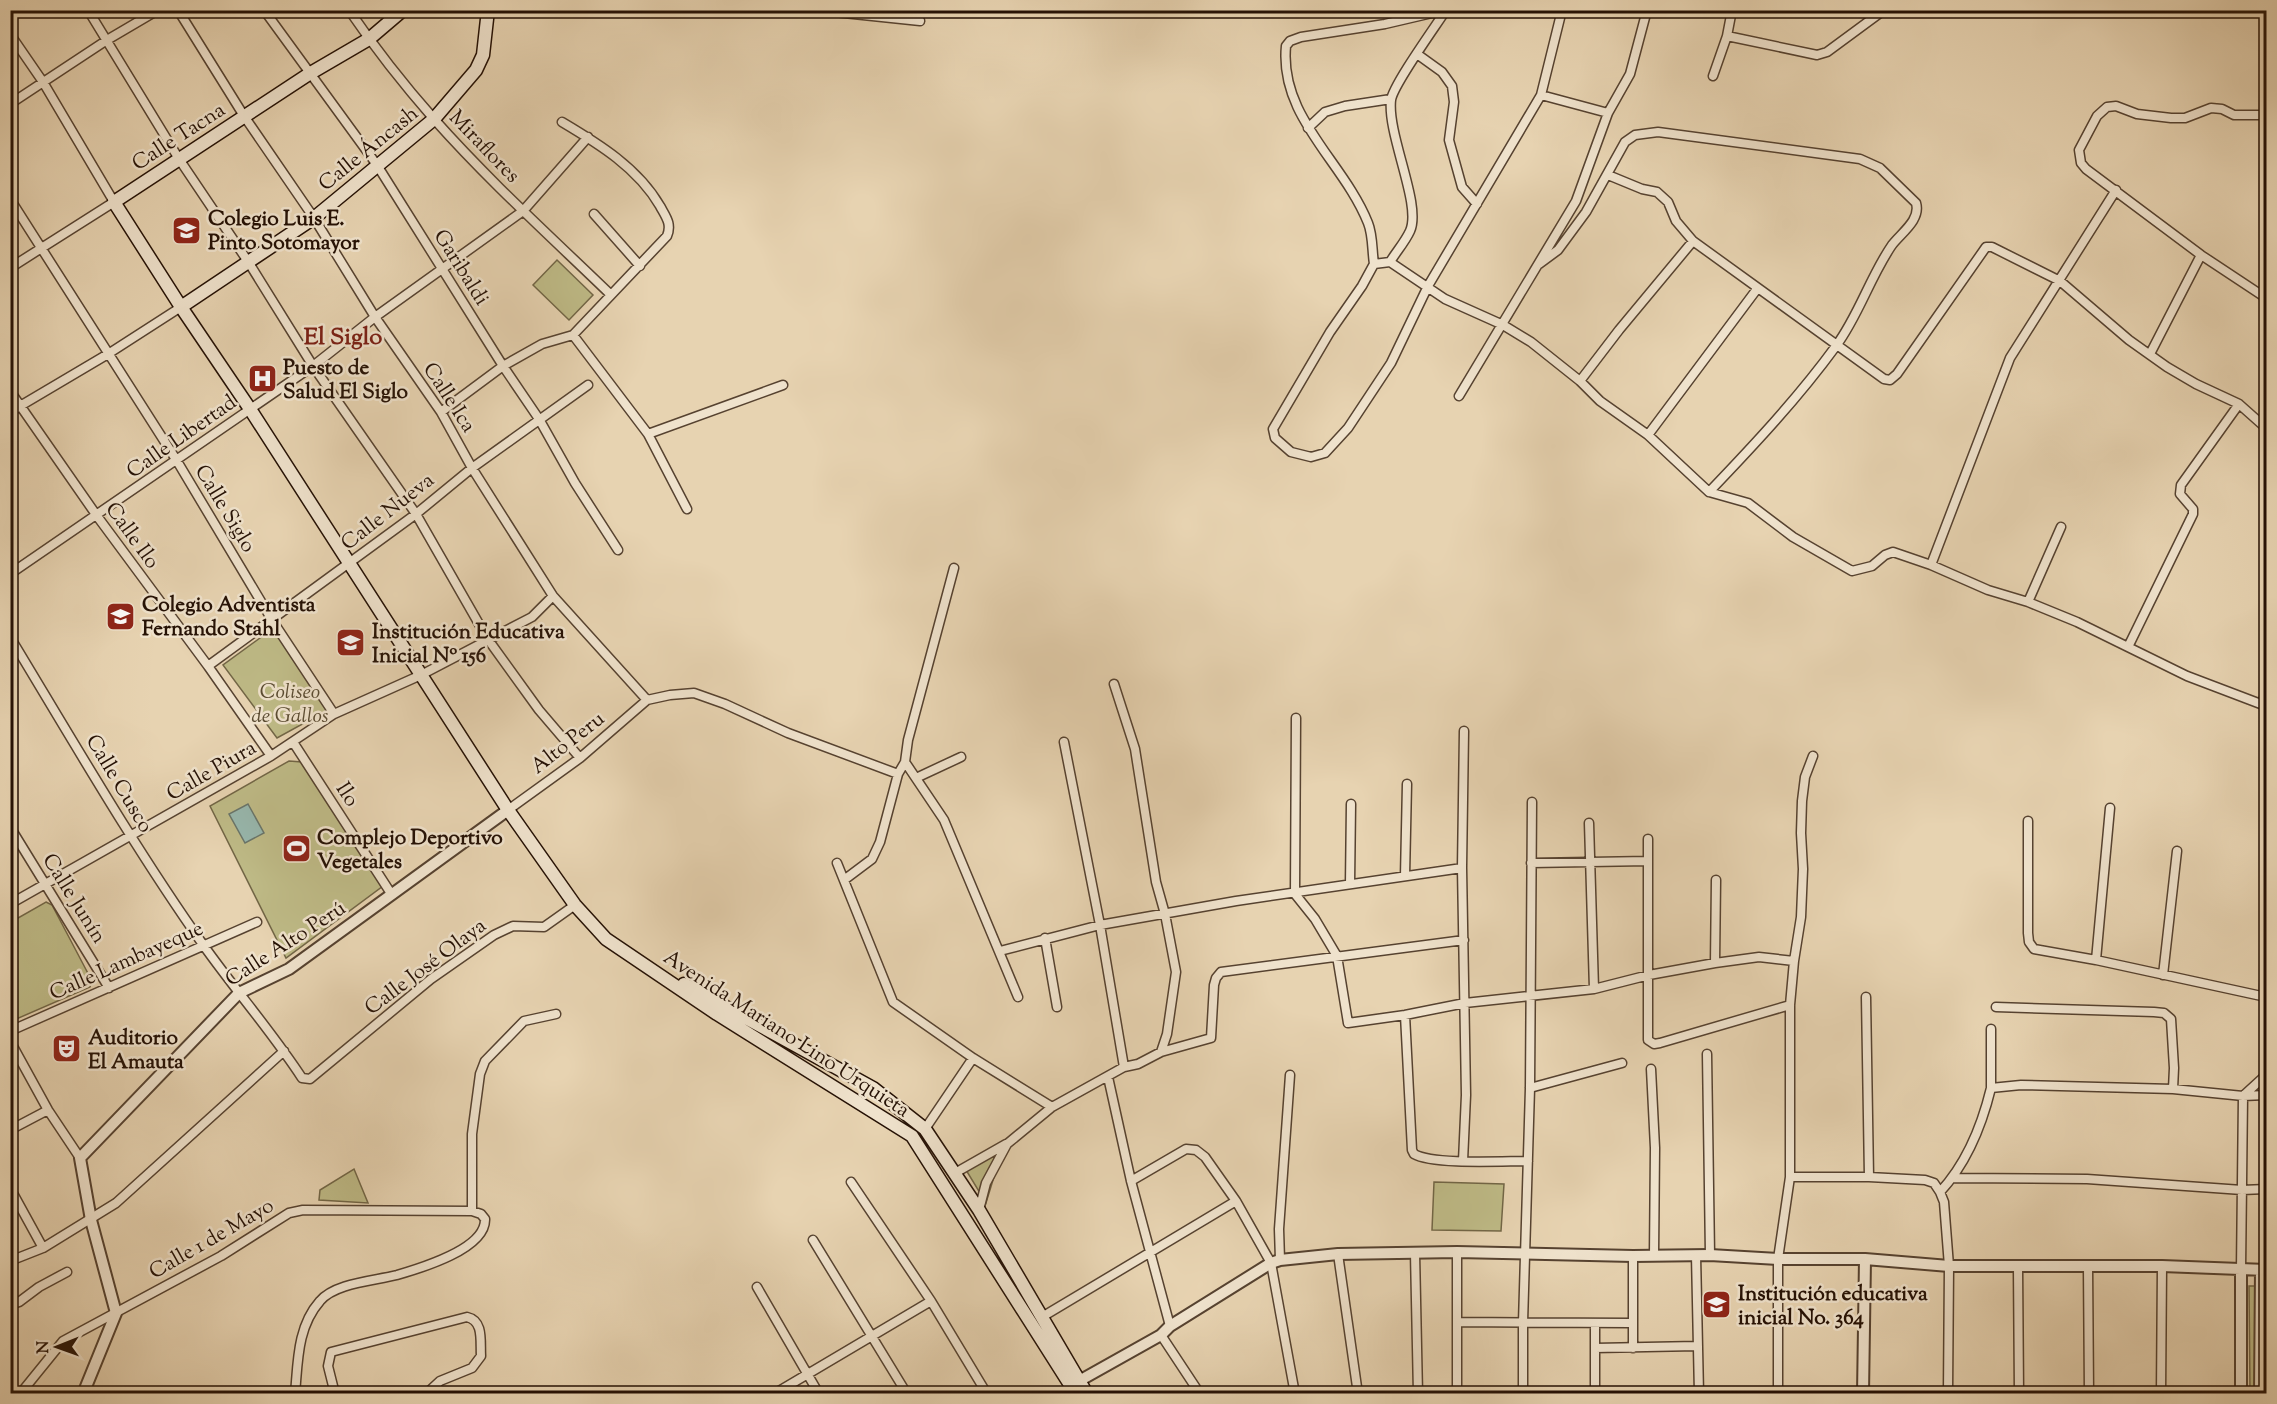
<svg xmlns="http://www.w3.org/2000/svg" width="2277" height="1404" font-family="'Sorts Mill Goudy',serif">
<rect width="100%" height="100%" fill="#e7d3b1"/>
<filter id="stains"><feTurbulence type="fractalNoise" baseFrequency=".00333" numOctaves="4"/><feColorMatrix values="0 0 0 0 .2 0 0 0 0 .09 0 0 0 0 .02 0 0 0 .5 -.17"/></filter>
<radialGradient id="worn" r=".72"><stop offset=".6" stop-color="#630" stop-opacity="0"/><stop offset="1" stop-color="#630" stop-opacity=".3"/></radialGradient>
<path fill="#beba86" stroke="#726646" stroke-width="1.5" d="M 557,260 L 593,295 L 569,320 L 533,285 Z
M 275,627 L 328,710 L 277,738 L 223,665 Z
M 289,761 L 302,762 L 383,886 L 286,958 L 210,806 Z
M 46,902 L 52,905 L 92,981 L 90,987 L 14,1020 L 10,1019 L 11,922 Z
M 1004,1144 L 986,1203 L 963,1165 Z
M 354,1169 L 368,1203 L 319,1200 L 320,1190 Z
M 1434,1182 L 1504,1184 L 1501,1231 L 1432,1230 Z
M 2249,1286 L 2256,1286 L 2256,1393 L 2250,1393 Z"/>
<path fill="#97b7ad" stroke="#69756a" stroke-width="1.5" d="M 248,804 L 264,833 L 245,843 L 229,814 Z"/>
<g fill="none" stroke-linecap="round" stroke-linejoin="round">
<defs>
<path id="minor" d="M 88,10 L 179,159 L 249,263 L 313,366 L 416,514 L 487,638 L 539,710 L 580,758
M 178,10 L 244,116 L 314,218 L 375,317 L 441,412 L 472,468 L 553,596 L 647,700
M 264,10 L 377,165 L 503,366 L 539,419 L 575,483 L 618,550
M 349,10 C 375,48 404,85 434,119 C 489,181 551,237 610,294
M 815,10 L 920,21
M 1446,10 C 1435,27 1393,85 1391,100 C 1387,135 1422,205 1410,231 C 1405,242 1396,252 1390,262 L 1374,264 L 1362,286 L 1330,332 L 1273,429 L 1275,438 L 1291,452 L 1311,457 L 1325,453 L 1348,428 L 1391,363 L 1428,286 L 1541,95 L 1562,10
M 10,34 L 43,82 L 114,202 L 10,268
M 1727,36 L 1817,55 L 1827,52 L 1884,10
M 1417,54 L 1442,72 L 1452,86 L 1454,102 L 1449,140 L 1462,187 L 1477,204
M 1713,76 L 1727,36 L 1732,10
M 1541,95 L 1608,113
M 10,104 L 107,40 L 158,10
M 2266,115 L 2234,115 L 2222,109 L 2211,108 L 2185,118 L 2171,118 L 2137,114 L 2116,106 L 2107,107 L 2097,116 L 2079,150 L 2081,163 L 2086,169 L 2201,255 L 2266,298
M 1308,128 L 1325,112 L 1345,106 L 1391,99
M 1608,175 L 1642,189 L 1657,192 L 1668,202 L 1676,221 L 1693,241 L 1884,379 L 1890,380 L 1897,374 L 1986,247 L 1992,247 L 2060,281 L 2129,340 L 2167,367 L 2196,384 L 2239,404 L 2266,428
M 10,199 L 177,461 L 272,620 L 334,714
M 594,214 L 640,266
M 1390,262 L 1445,299 L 1503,325 L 1531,342 L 1580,381 L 1600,401 L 1648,435 L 1709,492 L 1748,503 L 1793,537 L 1852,571 L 1872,566 L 1885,555 L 1893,552 L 1931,565 L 1988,590 L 2028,602 L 2077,622 L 2187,676 L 2266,706
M 1374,264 C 1372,251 1373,235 1368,223 C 1344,162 1279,117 1286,46 L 1290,41 L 1301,37 L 1385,24 L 1445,10
M 1539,264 L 1558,250 L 1586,212 L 1625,142 L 1635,135 L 1658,132 L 1860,159 L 1880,168 L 1916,203 C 1921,220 1901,233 1892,245 C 1870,277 1859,315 1836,346 C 1798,398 1754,445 1709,492
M 573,335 L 648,434 L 687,509
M 2150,354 L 2201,255
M 1580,381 L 1619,330 L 1693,241
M 10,391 L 97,516 L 208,666 L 271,756
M 1459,396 L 1576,201 L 1608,113 L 1630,74 L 1647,10
M 10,412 L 108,354 L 181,307
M 441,412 L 503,366 L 542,344 L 573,335 L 667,236 C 672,224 666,217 660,206 C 638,168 599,144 562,122
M 648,434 L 783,385
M 1648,435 L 1757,289
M 1931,565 L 2010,358 L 2116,190
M 954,568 L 908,740 L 905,762 L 944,820 L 1018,997
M 10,574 L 313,366 L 375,317 L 523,211 L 588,137
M 2028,602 L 2061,527
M 10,637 C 73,741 134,847 204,946 C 236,991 272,1032 302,1078 L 310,1079 L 431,979 L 494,935 L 513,926 L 544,927 L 575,905
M 2128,647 L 2193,514 L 2193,509 L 2180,494 L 2181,485 L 2239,404
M 208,666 L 416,514 L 472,468 L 588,385
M 1114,684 L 1135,749 L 1156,882 L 1165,914 L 1176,972 L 1167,1034 L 1161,1052
M 2262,704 L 2266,691
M 1296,718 L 1295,894 L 1315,919 L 1337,956 L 1348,1023 L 1405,1015 L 1465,1003 L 1594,989 L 1649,975 L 1715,963 L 1759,957 L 1794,961
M 293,742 L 392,895
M 1064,742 L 1100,925 L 1124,1067
M 916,778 L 961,757
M 508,810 L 580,758 L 647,700 L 670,695 L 694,693 L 725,704 L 788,733 L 898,774 L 905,762
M 2028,821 L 2028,933 L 2029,942 L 2034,949 L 2096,960 L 2266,997
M 1589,823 L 1594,989
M 10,827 L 109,988
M 1648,839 L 1648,1040 L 1654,1044 L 1660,1043 L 1790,1005
M 837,863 L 893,1002 L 973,1058 L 1052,1107
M 1531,863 L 1648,861
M 1405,876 L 1407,784
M 844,880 L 872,859 L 880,842 L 898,774
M 1350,884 L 1351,804
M 10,904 L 271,756 L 334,714 L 421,675 L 532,617 L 553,596
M 1045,938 L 1057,1007
M 1000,951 L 1100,925 L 1236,901 L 1462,868
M 2096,960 L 2110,808
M 1715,963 L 1716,880
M 2163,975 L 2177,851
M 1866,997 L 1869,1177
M 2264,997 L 2266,919
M 1996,1007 L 2154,1012 L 2164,1013 L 2171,1019 L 2174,1068 L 2173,1089
M 1405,1015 L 1412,1150 L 1414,1154 C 1433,1165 1503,1161 1528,1161
M 10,1031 L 257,922
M 10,1041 L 48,1110 L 80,1158
M 1707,1054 L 1710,1255
M 1651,1069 L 1655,1148 L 1654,1255
M 1108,1077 L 1131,1181 L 1170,1326
M 1530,1088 L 1622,1063
M 1991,1088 L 1991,1029
M 925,1129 L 973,1058
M 10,1130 L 48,1110
M 1463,1161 L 1466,1095 L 1462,868 L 1464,731
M 955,1173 L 1006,1144
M 1790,1177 L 1869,1177 L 1925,1180 L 1934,1183 L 1940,1192 L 1944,1202 L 1949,1266 L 1948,1394
M 1952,1178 L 2087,1179 L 2242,1190 L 2266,1189
M 1131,1181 L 1186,1149 L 1196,1150 L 1205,1157 L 1236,1201 L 1271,1263 L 1295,1394
M 851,1182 L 931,1301 L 987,1394
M 10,1188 L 43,1248
M 1940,1192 C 1966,1164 1982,1125 1991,1088 L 2021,1085 L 2173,1089 L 2243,1096 L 2266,1095
M 979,1210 L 986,1183 L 1007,1144 L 1052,1107 L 1124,1067 L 1138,1064 L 1161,1052 L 1211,1038 L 1214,985 L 1216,978 L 1221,972 L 1464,940
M 472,1211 L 472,1134 L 480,1074 L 485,1061 L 524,1021 L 556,1014
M 813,1240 L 907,1394
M 1415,1253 L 1418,1394
M 1338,1254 L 1358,1394
M 1696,1255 L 1699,1394
M 1280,1260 L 1279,1229 L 1290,1075
M 10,1261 L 43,1248 L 116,1203 L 284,1051
M 2088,1266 L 2089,1394
M 2018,1267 L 2019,1394
M 2241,1269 L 2243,1096 L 2266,1075
M 757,1287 L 819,1394
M 10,1305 L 19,1302 L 39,1287 L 67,1272
M 1042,1317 L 1236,1201
M 1457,1322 L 1632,1323
M 1161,1335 L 1200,1394
M 1595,1348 L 1697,1346
M 1633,1348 L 1633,1256
M 20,1394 L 63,1341 L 221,1256 L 289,1213 L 303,1210 L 472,1211 L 481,1214 L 485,1219 C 486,1249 421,1268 397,1275 C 374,1281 335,1283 320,1301 C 297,1327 298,1362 295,1394
M 335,1394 L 328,1366 L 331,1352 L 467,1317 C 484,1321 480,1341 481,1356 L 472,1368 L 440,1381 L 426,1394
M 774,1394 L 931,1301
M 1457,1394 L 1457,1252
M 1523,1394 L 1523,1323 L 1530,1088 L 1532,802
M 1595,1394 L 1595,1323
M 1778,1394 L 1778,1259 L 1790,1177 L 1790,1005 L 1794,961 L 1801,917 L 1803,869 L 1801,833 L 1802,801 L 1805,777 L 1813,756
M 2161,1394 L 2162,1266"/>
<path id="tertiary" d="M 1075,1387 L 1079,1381 L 1161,1335 L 1170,1326 L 1271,1263 L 1280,1260 L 1338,1254 L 1457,1252 L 1633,1256 L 1710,1255 L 1778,1259 L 1865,1259 L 1949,1266 L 2162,1266 L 2266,1270
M 83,1394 L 116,1313 L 91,1220 L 80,1158 L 239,993 L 289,969 L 508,810
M 1863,1394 L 1865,1259
M 2241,1394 L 2241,1269
M 2260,1394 L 2261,1270"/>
<path id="secondary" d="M 403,10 L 369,39 L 309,74 L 114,202 L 181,307 L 250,409 L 508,810 L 575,905 L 606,939 L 717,1014 L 912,1136 L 1076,1394
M 181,307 L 314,218 L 434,119 L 476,70 L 483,55 L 488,10
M 684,984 L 873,1088 L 925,1129 L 979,1210 L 1087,1394"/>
</defs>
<use href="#minor" stroke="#564230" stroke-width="11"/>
<use href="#tertiary" stroke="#564230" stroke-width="14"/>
<use href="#secondary" stroke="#251105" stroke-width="15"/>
<use href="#minor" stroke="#efe2cc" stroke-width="8"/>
<use href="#tertiary" stroke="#efe2cc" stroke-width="10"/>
<use href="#secondary" stroke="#efe2cc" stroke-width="12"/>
</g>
<defs>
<symbol id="school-square" viewBox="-11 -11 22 22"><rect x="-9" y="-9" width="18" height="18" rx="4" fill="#8f2418" stroke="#efe2cc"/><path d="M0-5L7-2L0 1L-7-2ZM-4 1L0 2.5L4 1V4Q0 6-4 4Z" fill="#fff"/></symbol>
<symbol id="hospital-square" viewBox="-11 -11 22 22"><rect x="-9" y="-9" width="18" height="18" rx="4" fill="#8f2418" stroke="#efe2cc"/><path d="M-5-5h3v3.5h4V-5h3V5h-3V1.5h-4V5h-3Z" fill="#fff"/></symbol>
<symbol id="stadium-square" viewBox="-11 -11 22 22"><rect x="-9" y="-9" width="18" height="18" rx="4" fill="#8f2418" stroke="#efe2cc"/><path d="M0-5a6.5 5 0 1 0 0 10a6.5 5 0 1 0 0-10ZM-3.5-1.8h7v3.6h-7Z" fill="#fff"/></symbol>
<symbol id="theatre-square" viewBox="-11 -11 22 22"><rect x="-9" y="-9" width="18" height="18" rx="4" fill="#8f2418" stroke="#efe2cc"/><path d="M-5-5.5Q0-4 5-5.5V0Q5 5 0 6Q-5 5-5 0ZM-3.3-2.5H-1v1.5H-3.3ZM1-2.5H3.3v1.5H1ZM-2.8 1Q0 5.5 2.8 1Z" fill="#fff"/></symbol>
</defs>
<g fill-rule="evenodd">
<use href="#school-square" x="170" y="214" width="33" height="33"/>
<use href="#hospital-square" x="246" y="362" width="33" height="33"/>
<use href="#school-square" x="104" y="600" width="33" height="33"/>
<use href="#school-square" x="334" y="626" width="33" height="33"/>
<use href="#stadium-square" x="280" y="832" width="33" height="33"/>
<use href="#theatre-square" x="50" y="1032" width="33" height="33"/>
<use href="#school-square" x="1700" y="1288" width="33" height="33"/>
</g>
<g text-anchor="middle" stroke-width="5" stroke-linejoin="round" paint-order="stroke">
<g font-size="21" fill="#251105" stroke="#efe2cc">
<text transform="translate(178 136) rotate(-33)" y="7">Calle Tacna</text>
<text transform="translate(485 146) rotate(46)" y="7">Miraflores</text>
<text transform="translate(368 148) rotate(-39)" y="7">Calle Áncash</text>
<text transform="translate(462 267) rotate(58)" y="7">Garibaldi</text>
<text transform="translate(450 397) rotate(57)" y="7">Calle Ica</text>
<text transform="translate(181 436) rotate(-35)" y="7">Calle Libertad</text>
<text transform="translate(226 508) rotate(59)" y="7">Calle Siglo</text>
<text transform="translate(387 511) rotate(-38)" y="7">Calle Nueva</text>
<text transform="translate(133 535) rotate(54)" y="7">Calle Ilo</text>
<text transform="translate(567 742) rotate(-38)" y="7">Alto Peru</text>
<text transform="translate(211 770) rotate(-30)" y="7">Calle Piura</text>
<text transform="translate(120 783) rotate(59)" y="7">Calle Cusco</text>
<text transform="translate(348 794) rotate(57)" y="7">Ilo</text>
<text transform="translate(75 898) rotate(58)" y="7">Calle Junín</text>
<text transform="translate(285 943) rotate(-33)" y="7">Calle Alto Perú</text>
<text transform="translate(126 960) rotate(-24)" y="7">Calle Lambayeque</text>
<text transform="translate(425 966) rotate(-37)" y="7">Calle José Olaya</text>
<text transform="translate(787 1033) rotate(33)" y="7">Avenida Mariano Lino Urquieta</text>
<text transform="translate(211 1238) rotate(-30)" y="7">Calle 1 de Mayo</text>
</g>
<g font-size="21" font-weight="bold" fill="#251105" stroke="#efe2cc" text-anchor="start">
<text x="208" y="225">Colegio Luis E.<tspan x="208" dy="24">Pinto Sotomayor</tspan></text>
<text x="283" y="374">Puesto de<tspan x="283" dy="24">Salud El Siglo</tspan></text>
<text x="142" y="611">Colegio Adventista<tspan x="142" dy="24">Fernando Stahl</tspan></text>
<text x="372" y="638">Institución Educativa<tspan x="372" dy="24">Inicial Nº 156</tspan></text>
<text x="317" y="844">Complejo Deportivo<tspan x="317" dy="24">Vegetales</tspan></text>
<text x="88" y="1044">Auditorio<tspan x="88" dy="24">El Amauta</tspan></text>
<text x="1738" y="1300">Institución educativa<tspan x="1738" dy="24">inicial No. 364</tspan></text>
</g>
<g font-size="21" font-style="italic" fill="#5b4c32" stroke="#efe2cc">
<text x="290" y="698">Coliseo<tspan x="290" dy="24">de Gallos</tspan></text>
</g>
<g font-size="24" font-weight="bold" fill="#7a1f14" stroke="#efe2cc">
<text x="343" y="344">El Siglo</text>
</g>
</g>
<rect width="2277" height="1404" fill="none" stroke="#e7d3b1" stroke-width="36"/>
<rect x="12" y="12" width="2253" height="1380" fill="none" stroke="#251105" stroke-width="3"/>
<rect x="18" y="18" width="2241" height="1368" fill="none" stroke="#251105" stroke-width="1.5"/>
<g transform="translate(57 1347) rotate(269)" stroke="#efe2cc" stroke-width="4.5" paint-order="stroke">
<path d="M0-4.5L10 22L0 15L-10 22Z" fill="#251105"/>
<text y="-9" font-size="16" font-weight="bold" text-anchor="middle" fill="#251105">N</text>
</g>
<rect width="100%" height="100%" filter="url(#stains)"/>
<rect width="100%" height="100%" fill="url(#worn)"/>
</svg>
